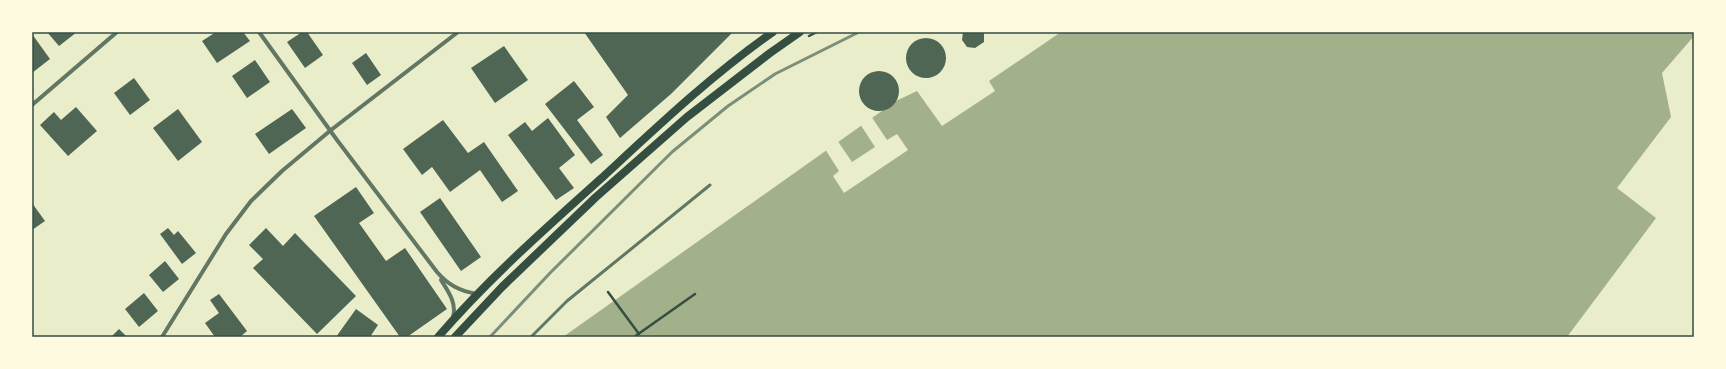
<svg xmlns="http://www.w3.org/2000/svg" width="1726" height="369" font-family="'IBM Plex Sans',sans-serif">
<rect width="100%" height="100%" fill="#e9edc9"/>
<path fill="#a3b18a" d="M 1061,32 L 1694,32 L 1694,36 L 1662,73 L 1671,117 L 1617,188 L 1656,218 L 1567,337 L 563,337 L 896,101 L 917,91 L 942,126 L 995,91 L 989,81 Z"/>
<path fill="#e9edc9" d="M 871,116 L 887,140 L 897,134 L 908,150 L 844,193 L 833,176 L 839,171 L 825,149 L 837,140 L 852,162 L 875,147 L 860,124 Z"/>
<path fill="#4f6655" d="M 47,32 L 77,32 L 59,46 Z
M 216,32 L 243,32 L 250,41 L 217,63 L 202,41 Z
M 302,32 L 307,32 L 323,55 L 305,68 L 287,42 Z
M 584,32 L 733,32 L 671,94 L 620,138 L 606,117 L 628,95 Z
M 963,32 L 984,32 L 984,42 L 975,48 L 967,47 L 962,40 Z
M 32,34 L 50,59 L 32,73 Z
M906 58a20 20 0 1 1 40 0a20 20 0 1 1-40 0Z
M 504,46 L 528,80 L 495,103 L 471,68 Z
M 366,53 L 381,75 L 367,85 L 352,63 Z
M 255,60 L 270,82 L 247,98 L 232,76 Z
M859 91a20 20 0 1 1 40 0a20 20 0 1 1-40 0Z
M 134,78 L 150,100 L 130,115 L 114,93 Z
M 574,81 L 594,107 L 577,120 L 603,155 L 591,164 L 545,104 Z
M 76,107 L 97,131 L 68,156 L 40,125 L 54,112 L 61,120 Z
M 178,109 L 202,142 L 178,161 L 153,128 Z
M 292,109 L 306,128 L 269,154 L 255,134 Z
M 548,118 L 575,155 L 559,168 L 574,188 L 556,200 L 508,135 L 525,122 L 532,131 Z
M 443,120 L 468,153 L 484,142 L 518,191 L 502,202 L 480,170 L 450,192 L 432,167 L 422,175 L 403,149 Z
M 356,187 L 374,213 L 359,223 L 386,261 L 405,248 L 447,309 L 407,337 L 400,337 L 314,216 Z
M 440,198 L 481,257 L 461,271 L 420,212 Z
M 32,203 L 45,221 L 32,230 Z
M 168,228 L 174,235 L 178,231 L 196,253 L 182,264 L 160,234 Z
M 266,228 L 283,246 L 295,233 L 356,296 L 317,334 L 253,268 L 263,259 L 249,245 Z
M 165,261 L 179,279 L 163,292 L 149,275 Z
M 144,293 L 158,311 L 139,327 L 125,309 Z
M 219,294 L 247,331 L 240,337 L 215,337 L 205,323 L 219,313 L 210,300 Z
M 356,309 L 378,325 L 370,337 L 336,337 Z
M 119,329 L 127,337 L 111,337 Z"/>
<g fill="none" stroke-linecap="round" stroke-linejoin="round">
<path stroke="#344e41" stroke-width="2.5" d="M 809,36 L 817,32
M 608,292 L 639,334
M 634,337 L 695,294"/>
<path stroke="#617663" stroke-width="3" d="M 531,337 L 567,301 L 710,185"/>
<path stroke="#617663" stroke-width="4" d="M 259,32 L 337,140 L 437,272 C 448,285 460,291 477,294
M 32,105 L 117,32
M 441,280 C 448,291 457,303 453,317
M 162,337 L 226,234 L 251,201 L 282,171 L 331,130 L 458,32"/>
<path stroke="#344e41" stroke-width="8" d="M 438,337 C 489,278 547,227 605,175 C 659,125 713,74 773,32
M 455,337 L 502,287 L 596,197 L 687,117 L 770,53 L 800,32"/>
<path stroke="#7c8e77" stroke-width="3" d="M 490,337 L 550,273 L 672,152 L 728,106 L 775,74 L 859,32"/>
</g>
<rect width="1726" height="369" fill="none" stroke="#fefae0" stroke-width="66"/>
<rect x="33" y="33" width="1660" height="303" fill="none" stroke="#344e41" stroke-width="1.5"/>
</svg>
